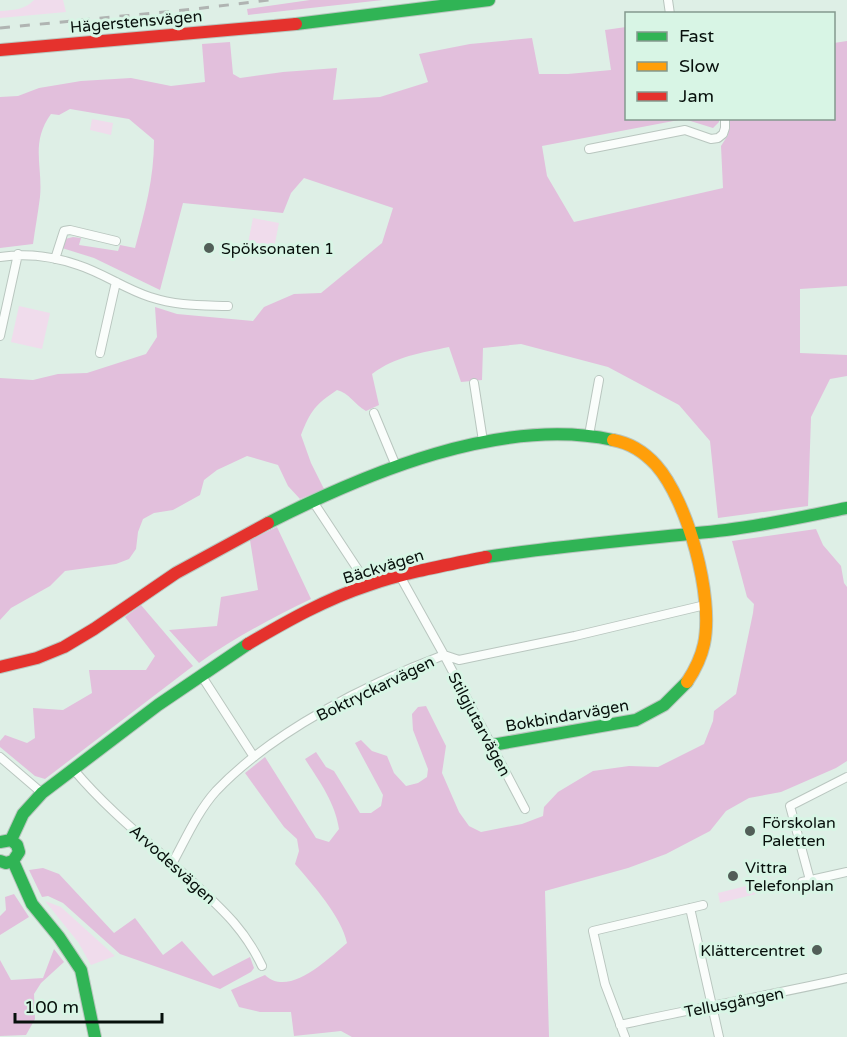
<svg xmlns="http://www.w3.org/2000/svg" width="847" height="1037" font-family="'Varela Round',sans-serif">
<rect width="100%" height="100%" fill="#deefe6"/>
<path fill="#f0dcec" d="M 34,0 L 63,0 L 66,12 L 0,18 L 0,11 C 13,10 25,10 34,0 Z
M 92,119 L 113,123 L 111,135 L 90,130 Z
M 253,218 L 279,223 L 273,253 L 247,248 Z
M 19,306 L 50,313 L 42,349 L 11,342 Z
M 770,880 L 772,890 L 720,903 L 718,893 Z
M 45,901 L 61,907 L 115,956 L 91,965 L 78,942 Z"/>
<path fill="#e2bfdc" d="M 310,0 L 383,0 L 248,15 L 247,9 Z
M 626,27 L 626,118 L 719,118 L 719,122 L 713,128 L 684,119 L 542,146 L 547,176 L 574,222 L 723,188 L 721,146 L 728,135 L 730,119 L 834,118 L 834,43 L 847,41 L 847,286 L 800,289 L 800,353 L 847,355 L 847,376 L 830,379 L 811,417 L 808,506 L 718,518 L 710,441 L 679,405 L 608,367 L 521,344 L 483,348 L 482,380 L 461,382 L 449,347 C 421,353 396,356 372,374 L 379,405 L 366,411 C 354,404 349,393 337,390 C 315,405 311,410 301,435 L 311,463 L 324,489 L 300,499 L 288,486 L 278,465 L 247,456 L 217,470 L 204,480 L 200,495 L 173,510 L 154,513 L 143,519 L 138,532 L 136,549 L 129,559 L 116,564 L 65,571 L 50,586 L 11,608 L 0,620 L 0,378 L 33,380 L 58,374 L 87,373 L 146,354 L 157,337 L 155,307 L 177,314 L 253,321 L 264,307 L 294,294 L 321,293 L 382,243 L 393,208 L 304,178 L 291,193 L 283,213 L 183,203 L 160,290 L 94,258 L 62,248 L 65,239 L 73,237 L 81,238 L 79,245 L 118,251 L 120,245 L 135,248 C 145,210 154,179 154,140 L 129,119 L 70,109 L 59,115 L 51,114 C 30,143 43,166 40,197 C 38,213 35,229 33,244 L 0,248 L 0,97 L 18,96 L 39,88 L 81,81 L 131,78 L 171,86 L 205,82 L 202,44 L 230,42 L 233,74 L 240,78 L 283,72 L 337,68 L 333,100 L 380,97 L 428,82 L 419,54 L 470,44 L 532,38 L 539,74 L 568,74 L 611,70 L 605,30 Z
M 277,527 L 311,599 C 272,618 234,638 199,663 L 169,630 L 217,626 L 221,597 L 258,590 L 250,540 Z
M 816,529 L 823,545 L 841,566 L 844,583 L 847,587 L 847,761 L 836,768 L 781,792 L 749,798 L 726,811 L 710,831 L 666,854 L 628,868 L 545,891 L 549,1037 L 352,1037 L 341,1031 L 294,1036 L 291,1012 L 260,1012 L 239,1007 L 231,990 L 265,975 C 289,998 328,959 347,943 C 341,916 313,885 295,864 L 299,851 L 297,839 L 284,827 L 245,773 L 265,757 L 316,838 L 329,842 L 339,829 C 335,802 319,781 305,759 L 316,752 L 326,767 L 334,771 L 360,813 L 371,813 L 381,806 L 383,795 L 355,743 L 361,740 L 372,751 L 387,756 L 394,773 L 406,786 L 418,783 L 427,777 L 428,769 L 413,730 L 412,714 L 418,707 L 426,706 L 446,746 L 442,773 L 459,812 L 469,826 L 481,832 L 522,824 L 543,816 L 544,807 L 558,792 L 593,771 L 629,766 L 658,767 L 704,744 L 713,721 L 714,711 L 736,694 L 753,613 L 754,604 L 747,597 L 732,541 Z
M 141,605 L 193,666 L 45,779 L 35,776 L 0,747 L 0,741 L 5,735 L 27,743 L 35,738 L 33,708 L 63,710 L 92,693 L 89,670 L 146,670 L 155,656 L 125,617 Z
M 43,868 L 59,874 L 114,933 L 135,918 L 163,955 L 182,941 L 213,976 L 250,957 L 254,968 L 251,972 L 220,989 L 120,954 L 63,903 L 48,896 L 42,897 L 29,870 Z
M 14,894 L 29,917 L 0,935 L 0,916 L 6,910 L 5,897 Z
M 54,949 L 64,962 L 41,983 L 34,994 L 35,1019 L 26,1035 L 0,1036 L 0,960 L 11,980 L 43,978 Z"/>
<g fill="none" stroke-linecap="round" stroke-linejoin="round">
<defs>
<path id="street" d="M 668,0 L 670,14
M 589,149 L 685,130 L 711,139 L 718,138 L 723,134 L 725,128 L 725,118
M 0,257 C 26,253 52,256 78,265 C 103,273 125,289 150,297 C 178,306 200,305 228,306
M 55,259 L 64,231 L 70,230 L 116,241
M 0,336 L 18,254
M 100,353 L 116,282
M 474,383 L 483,441
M 374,413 L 396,466
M 589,435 L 599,380
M 312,500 L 368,585
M 400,576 L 444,655 L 525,809
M 201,675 L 254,757
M 0,757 L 42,793
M 74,770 C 110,813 155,847 195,884 C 224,911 245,930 262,966
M 173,862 C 186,838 198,811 216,791 C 273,731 367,684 444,655 L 459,660 L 575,636 L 705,605
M 810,880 L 790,806 L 847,777
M 802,882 L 847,872
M 690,908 L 719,1037
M 620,1025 C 696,1008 772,995 847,978
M 625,1037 L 605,984 L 593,931 L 703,905"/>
<path id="fast" d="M 296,24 L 489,0
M 268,523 C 366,473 502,416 613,440
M 486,557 C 566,545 646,539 726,530 C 767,525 807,516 847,508
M 492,745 L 636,720 L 664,705 L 687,682
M 11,840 L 23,814 L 42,793 L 158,705 L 248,644
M 0,842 L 11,840 L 17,845 L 19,852 L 13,861 L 6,863 L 0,861
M 13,861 L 32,904 L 59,937 L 81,970 L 95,1037"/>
<path id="slow" d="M 613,440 C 630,443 645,453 656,465 C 688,501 714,597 704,644 C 701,658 695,670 687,682"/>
<path id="jam" d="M 0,50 L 296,24
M 248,644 C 287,621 326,599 369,585 C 407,572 447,565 486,557
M 0,667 L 37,658 L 64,647 L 94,629 L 176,573 L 268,523"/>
</defs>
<use href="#street" stroke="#b9c6bf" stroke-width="10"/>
<use href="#fast" stroke="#b9c6bf" stroke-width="14"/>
<use href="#slow" stroke="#b9c6bf" stroke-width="14"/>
<use href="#jam" stroke="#b9c6bf" stroke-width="14"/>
<use href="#street" stroke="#fafdfb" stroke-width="8"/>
<use href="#fast" stroke="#30b455" stroke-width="12"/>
<use href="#slow" stroke="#ff9f0a" stroke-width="12"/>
<use href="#jam" stroke="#e5322d" stroke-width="12"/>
<path stroke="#b0b4b2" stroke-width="3" stroke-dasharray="10 10" stroke-linecap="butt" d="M 0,28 L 195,9 L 269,0"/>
</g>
<g fill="#525e58" stroke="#d8f5e5" stroke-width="2">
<circle cx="209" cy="248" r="6"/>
<circle cx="750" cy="831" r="6"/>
<circle cx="733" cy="876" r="6"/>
<circle cx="817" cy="950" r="6"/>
</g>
<g text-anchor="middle" stroke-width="6" stroke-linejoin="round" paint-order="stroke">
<g font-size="16" fill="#07100c" stroke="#d8f5e5">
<text transform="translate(136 21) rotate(-5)" y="6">Hägerstensvägen</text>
<text transform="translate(383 566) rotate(-17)" y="6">Bäckvägen</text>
<text transform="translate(375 688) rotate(-26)" y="6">Boktryckarvägen</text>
<text transform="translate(567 715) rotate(-10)" y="6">Bokbindarvägen</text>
<text transform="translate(480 724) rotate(62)" y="6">Stilgjutarvägen</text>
<text transform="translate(173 864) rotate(42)" y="6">Arvodesvägen</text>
<text transform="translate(734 1002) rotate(-11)" y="6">Tellusgången</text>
</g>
<g font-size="16" fill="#07100c" stroke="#d8f5e5" text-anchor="start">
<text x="221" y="254">Spöksonaten 1</text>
<text x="762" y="828">Förskolan<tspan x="762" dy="18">Paletten</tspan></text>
<text x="745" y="873">Vittra<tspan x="745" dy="18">Telefonplan</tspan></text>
<text x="805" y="956" text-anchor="end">Klättercentret</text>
</g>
</g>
<rect x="625" y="12" width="210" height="108" fill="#d8f5e5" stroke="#84998e" stroke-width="1.5"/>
<rect x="637" y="32" width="30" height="9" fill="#30b455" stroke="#84998e" stroke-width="1.5"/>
<text x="679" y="42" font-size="18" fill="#07100c">Fast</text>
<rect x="637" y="62" width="30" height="9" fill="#ff9f0a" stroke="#84998e" stroke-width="1.5"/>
<text x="679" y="72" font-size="18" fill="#07100c">Slow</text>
<rect x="637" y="92" width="30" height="9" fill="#e5322d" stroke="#84998e" stroke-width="1.5"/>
<text x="679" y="102" font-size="18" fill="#07100c">Jam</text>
<path d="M15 1013v9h147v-9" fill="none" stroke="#07100c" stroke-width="3"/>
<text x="24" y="1013" font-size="18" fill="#07100c" stroke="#d8f5e5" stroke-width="4.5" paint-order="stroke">100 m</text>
</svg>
